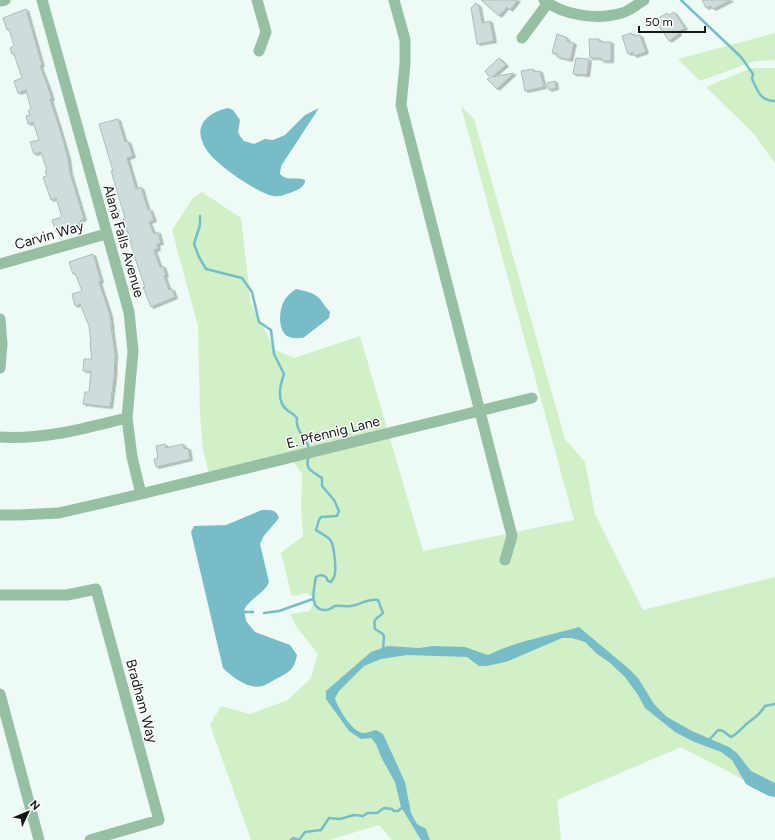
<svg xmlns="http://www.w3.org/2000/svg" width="775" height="840" font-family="Figtree,sans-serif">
<defs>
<filter id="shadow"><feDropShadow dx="2.5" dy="1.5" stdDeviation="0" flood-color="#0004"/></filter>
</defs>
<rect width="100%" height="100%" fill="#edfaf5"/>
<path fill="#d1f0c7" d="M 775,33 L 775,60 L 755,61 L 700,81 L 678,59 Z
M 751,68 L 775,68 L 775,163 L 754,134 L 706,87 Z
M 461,106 L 474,119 L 565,439 L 585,462 L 595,514 L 643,610 L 775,577 L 775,796 L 681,747 L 557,800 L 561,840 L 392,840 L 379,825 L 329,840 L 251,840 L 210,725 L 221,706 L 250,714 L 288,700 L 311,678 L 318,654 L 296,626 L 290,614 L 310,611 L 315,599 L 307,593 L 292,596 L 281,553 L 303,536 L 301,510 L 302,474 L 292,460 L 209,475 L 203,449 L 200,415 L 198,326 L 172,230 L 193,198 L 202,192 L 241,218 L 251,304 L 275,350 L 294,358 L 360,336 L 423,551 L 574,520 Z"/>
<path fill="#78bcc8" d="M 228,108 L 233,110 L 240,120 L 238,132 L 240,136 L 244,141 L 254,144 L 265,139 L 273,140 L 285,135 L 305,115 L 319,108 L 281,166 L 280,174 C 288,182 296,176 305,180 L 305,182 C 305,183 302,187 302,187 C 297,191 278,198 273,196 C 256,192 215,164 206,149 C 192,127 206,113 228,108 Z
M 296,289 C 305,291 313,292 320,299 C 323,303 326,308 330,312 L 329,318 L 303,338 C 297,338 292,339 287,336 C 278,330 279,312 283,303 C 286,297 290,293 296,289 Z
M 262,510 C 271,510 276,509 279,518 L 263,537 L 260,544 L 269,582 C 264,594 250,598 244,610 L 246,621 L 255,632 L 290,645 L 297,655 C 294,669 291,671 278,678 C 273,680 267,685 262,686 C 249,690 232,677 223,668 L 191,532 L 194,526 L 226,525 Z
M 579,627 L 628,668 L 638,678 L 654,704 L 667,717 L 692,731 L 729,747 L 737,753 L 751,771 L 775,783 L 775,797 L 769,796 L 753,788 L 746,784 L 732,760 L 721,752 L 692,741 L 675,732 L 645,708 L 638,695 L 625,677 L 609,662 L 597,654 L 585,642 L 572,638 L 562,638 L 506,662 L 486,666 L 479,666 L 467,657 L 407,655 L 381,659 L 364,666 L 339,691 L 335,698 C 337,707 353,733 363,733 C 367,733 371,731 376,730 L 383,734 L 405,782 L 411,813 L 417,824 L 426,829 L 430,840 L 421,840 L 401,807 L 395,782 L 382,759 L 376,744 L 371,738 L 361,739 L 349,731 L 326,699 L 326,691 L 371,652 L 388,646 L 419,648 L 433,646 L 465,647 L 488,655 C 516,641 549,636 579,627 Z"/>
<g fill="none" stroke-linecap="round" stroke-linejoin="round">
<path stroke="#78bcc8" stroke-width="2.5" d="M 681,0 L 741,57 L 753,74 L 752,79 C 758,91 760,101 775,101
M 200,216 L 200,225 L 194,244 L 199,257 L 206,269 L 242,278 L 252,292 L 259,322 L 271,330 L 274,354 L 284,374 C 280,385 276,401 287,410 C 292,414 293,413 297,418 C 295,432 307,437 309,449
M 309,456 C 304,470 312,471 322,478 L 322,486 L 334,500 L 339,511 L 337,516 L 321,517 L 319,520 L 316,530 C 321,534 327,535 331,541 C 334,546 336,567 335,573 C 335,577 333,579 331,582 L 328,581 L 326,577 C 323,575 319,575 316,577 C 314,588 308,611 326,610 C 330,610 332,607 335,606 C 340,605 346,607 351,606 C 360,605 368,598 378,600 L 383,613 C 376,620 373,617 375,629 L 383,634 L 384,637 L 383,650
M 243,612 L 253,612
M 264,613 L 279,611 L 313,599
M 709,740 L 718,730 L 723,731 L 731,737 C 739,733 742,727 749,722 C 757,715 758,717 765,706 L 775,704
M 291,840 L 293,838 L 299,840 L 305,832 L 321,830 L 329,818 L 340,819 L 354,815 L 363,816 L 368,813 L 377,813 L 384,808 L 392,809 L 394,811 L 398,811 L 404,806"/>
</g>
<path fill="#cedcdb" stroke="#aebbba" filter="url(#shadow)" d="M 481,0 L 518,0 L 510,10 L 507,7 L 499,16 Z
M 702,0 L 731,0 L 713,9 L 711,6 L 706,8 Z
M 476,3 L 479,6 L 482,23 L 490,21 L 494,41 L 477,44 L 471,8 Z
M 26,9 L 42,65 L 40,66 L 48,87 L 52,99 L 50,99 L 59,127 L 68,158 L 70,173 L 84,219 L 80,221 L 81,223 L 56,232 L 52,220 L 62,217 L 56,198 L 51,200 L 43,177 L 47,176 L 45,171 L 47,171 L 41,152 L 34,154 L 30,142 L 39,140 L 33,122 L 28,124 L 26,116 L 30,115 L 28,111 L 31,109 L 26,90 L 18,93 L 14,81 L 22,78 L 14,54 L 12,54 L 10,48 L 14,46 L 9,29 L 7,30 L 3,18 Z
M 674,12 L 685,28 L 678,32 L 679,34 L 669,41 L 655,20 L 667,13 L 669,15 Z
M 631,33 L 632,35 L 634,34 L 635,36 L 640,35 L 646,52 L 634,56 L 633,52 L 628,54 L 622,36 Z
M 557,34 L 566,37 L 565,38 L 568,39 L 567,41 L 574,43 L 570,60 L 557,57 L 558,54 L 552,53 Z
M 589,39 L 599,39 L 599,41 L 602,41 L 602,42 L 611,42 L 611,61 L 602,61 L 601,58 L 590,58 Z
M 499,58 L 506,65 L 492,77 L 514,73 L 497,89 L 487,79 L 490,78 L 485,71 Z
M 576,58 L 589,59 L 587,75 L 573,74 Z
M 533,69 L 534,72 L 540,71 L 544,87 L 525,91 L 521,71 Z
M 555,81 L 556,88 L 549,90 L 547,83 Z
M 118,119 L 125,142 L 128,141 L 133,156 L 127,158 L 136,189 L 141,187 L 148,210 L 150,209 L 154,220 L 149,222 L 154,234 L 158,232 L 161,243 L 157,244 L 158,249 L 154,250 L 160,267 L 163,266 L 166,275 L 164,276 L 169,290 L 172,289 L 175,297 L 151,307 L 143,287 L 145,287 L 137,264 L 130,241 L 131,241 L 123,219 L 125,218 L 111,171 L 113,171 L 99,124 Z
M 93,254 L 101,281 L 99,282 L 110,315 L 112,333 L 115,355 L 114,377 L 110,407 L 83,404 L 85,392 L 89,392 L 91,371 L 83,371 L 84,359 L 92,359 L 90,343 L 91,343 L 89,326 L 80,304 L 75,306 L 72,294 L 82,291 L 75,273 L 73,274 L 69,262 Z
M 165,444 L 166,448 L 183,444 L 184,449 L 188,448 L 190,459 L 156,467 L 154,459 L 158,458 L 156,446 Z"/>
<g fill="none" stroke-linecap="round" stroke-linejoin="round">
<path stroke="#96bfa4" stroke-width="11" d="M 42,0 L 129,312 L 133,351 L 127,418 L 132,457 L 141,494
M 257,0 L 266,32 L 259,51
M 394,0 L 405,40 L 405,64 L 401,105 L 512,536 L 505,560
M 544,0 C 564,16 598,20 622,13 C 630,11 637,4 644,0
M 0,1 L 5,0
M 522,38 L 548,3
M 0,264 L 106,234
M 0,319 L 2,344 L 0,368
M 0,437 C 44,440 85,428 127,418
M 0,515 L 19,515 L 59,513 L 141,494 L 532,398
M 0,595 L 67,595 L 96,589 L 159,820 L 90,840
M 0,694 L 39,840"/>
</g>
<g text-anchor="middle" stroke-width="3" stroke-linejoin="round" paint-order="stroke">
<g font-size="14" fill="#141917" stroke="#fff">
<text transform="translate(49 235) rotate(-16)" y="5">Carvin Way</text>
<text transform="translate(124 241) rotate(74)" y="5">Alana Falls Avenue</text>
<text transform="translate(333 432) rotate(-14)" y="5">E. Pfennig Lane</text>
<text transform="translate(142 701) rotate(75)" y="5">Bradham Way</text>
</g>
</g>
<g transform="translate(28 812) rotate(46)" stroke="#ffffff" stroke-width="3" paint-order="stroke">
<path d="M0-3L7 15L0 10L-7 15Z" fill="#141917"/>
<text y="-6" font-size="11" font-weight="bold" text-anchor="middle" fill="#141917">N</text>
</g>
<path d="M639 26v6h66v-6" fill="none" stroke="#141917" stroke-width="2"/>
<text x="645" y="26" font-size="12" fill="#141917" stroke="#ffffff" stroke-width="3" paint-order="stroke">50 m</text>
</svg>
